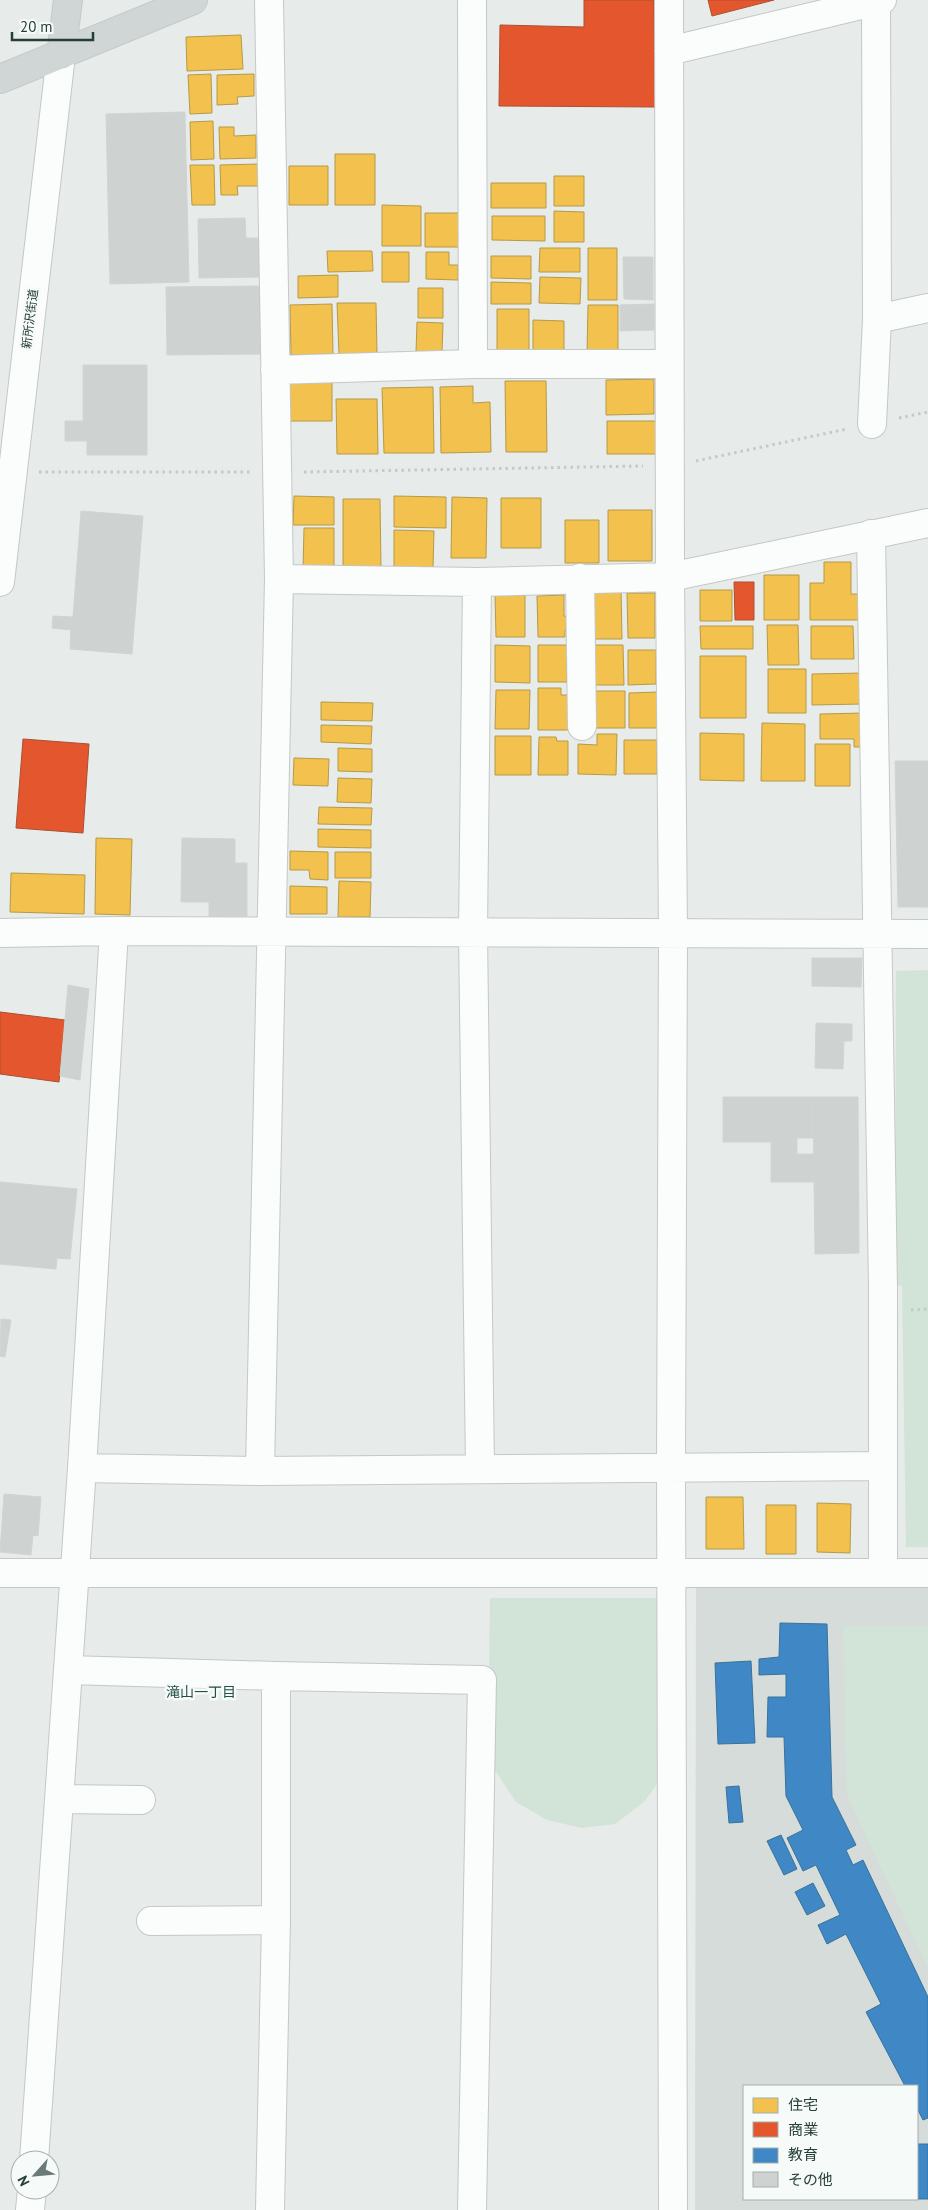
<svg xmlns="http://www.w3.org/2000/svg" width="928" height="2210" font-family="'PT Sans','Noto Sans JP',sans-serif">
<rect width="100%" height="100%" fill="#e7ebe9"/>
<path fill="#d6dcd9" fill-rule="evenodd" d="M 696,1580 L 928,1581 L 928,2210 L 695,2210 ZM 744,2086 L 917,2086 L 917,2199 L 744,2199 Z"/>
<path fill="#d2e3d8" d="M 928,970 L 928,1547 L 906,1547 L 902,1286 L 895,1285 L 896,971 Z
M 490,1598 L 663,1598 L 665,1773 L 644,1802 L 615,1824 L 582,1828 L 547,1820 L 516,1802 L 488,1760 Z
M 843,1626 L 928,1626 L 928,1968 L 847,1795 Z"/>
<path fill="#f2c14e" stroke="#b59a48" d="M 241,35 L 243,69 L 187,71 L 186,37 Z
M 211,74 L 212,113 L 190,114 L 188,75 Z
M 254,74 L 254,96 L 237,97 L 238,104 L 217,105 L 217,75 Z
M 213,121 L 214,159 L 191,160 L 190,122 Z
M 219,127 L 234,127 L 234,136 L 256,135 L 256,158 L 220,159 Z
M 335,154 L 375,154 L 375,205 L 335,205 Z
M 258,164 L 258,186 L 237,186 L 238,195 L 221,195 L 220,165 Z
M 190,165 L 214,165 L 215,205 L 192,205 Z
M 289,166 L 328,166 L 328,205 L 289,205 Z
M 554,176 L 584,176 L 584,206 L 554,206 Z
M 491,183 L 546,183 L 546,208 L 491,208 Z
M 382,205 L 421,206 L 421,246 L 382,246 Z
M 554,211 L 584,212 L 584,242 L 554,242 Z
M 425,213 L 460,213 L 460,247 L 425,247 Z
M 492,216 L 545,216 L 545,241 L 492,240 Z
M 540,248 L 580,248 L 580,272 L 539,272 Z
M 588,248 L 617,248 L 617,300 L 588,300 Z
M 327,251 L 372,251 L 373,271 L 328,272 Z
M 382,252 L 409,252 L 409,282 L 382,282 Z
M 426,252 L 449,252 L 449,265 L 458,265 L 458,280 L 426,279 Z
M 491,256 L 531,256 L 531,279 L 491,278 Z
M 338,275 L 338,297 L 298,298 L 298,276 Z
M 540,277 L 581,278 L 580,304 L 539,303 Z
M 491,282 L 531,283 L 531,304 L 491,304 Z
M 418,288 L 443,288 L 443,318 L 418,318 Z
M 337,303 L 376,303 L 377,353 L 339,354 Z
M 332,304 L 333,354 L 291,355 L 290,305 Z
M 588,305 L 618,305 L 618,353 L 587,353 Z
M 497,309 L 529,309 L 529,350 L 497,350 Z
M 533,320 L 564,321 L 564,350 L 533,350 Z
M 417,322 L 443,323 L 442,352 L 416,352 Z
M 654,379 L 654,414 L 606,415 L 606,380 Z
M 287,381 L 332,381 L 332,421 L 288,421 Z
M 505,381 L 546,381 L 547,452 L 506,452 Z
M 473,386 L 473,403 L 490,402 L 491,452 L 441,453 L 440,387 Z
M 433,387 L 434,453 L 384,453 L 382,388 Z
M 336,399 L 377,399 L 378,454 L 337,454 Z
M 607,421 L 657,421 L 657,454 L 607,454 Z
M 294,496 L 334,497 L 334,525 L 293,525 Z
M 394,496 L 446,497 L 446,528 L 394,527 Z
M 452,497 L 487,498 L 486,558 L 451,558 Z
M 501,498 L 541,498 L 541,548 L 501,548 Z
M 343,499 L 380,499 L 381,567 L 343,567 Z
M 608,510 L 652,510 L 652,561 L 608,561 Z
M 565,520 L 599,520 L 599,563 L 565,563 Z
M 304,528 L 334,528 L 334,570 L 303,570 Z
M 394,530 L 434,531 L 433,568 L 394,568 Z
M 824,562 L 851,562 L 851,594 L 860,594 L 860,620 L 810,620 L 810,583 L 824,583 Z
M 764,575 L 799,575 L 799,620 L 764,620 Z
M 591,589 L 621,589 L 622,639 L 592,639 Z
M 700,590 L 732,590 L 732,621 L 700,621 Z
M 627,593 L 655,593 L 655,638 L 628,638 Z
M 495,595 L 525,595 L 525,637 L 496,637 Z
M 564,595 L 564,616 L 569,617 L 569,630 L 565,630 L 565,637 L 538,637 L 537,596 Z
M 767,625 L 798,625 L 799,665 L 768,665 Z
M 700,626 L 753,626 L 753,649 L 701,649 Z
M 811,626 L 853,626 L 854,659 L 811,659 Z
M 495,645 L 530,646 L 530,683 L 495,682 Z
M 538,645 L 567,645 L 567,682 L 538,682 Z
M 592,645 L 623,645 L 624,685 L 592,685 Z
M 628,650 L 656,650 L 656,684 L 628,685 Z
M 700,656 L 746,656 L 746,718 L 700,718 Z
M 768,669 L 806,669 L 806,713 L 768,713 Z
M 863,673 L 863,704 L 812,705 L 812,674 Z
M 538,688 L 561,688 L 561,695 L 570,695 L 569,730 L 538,730 Z
M 496,690 L 530,690 L 529,729 L 495,729 Z
M 593,691 L 625,691 L 625,728 L 593,728 Z
M 658,692 L 659,728 L 629,728 L 629,693 Z
M 321,702 L 373,703 L 372,721 L 321,720 Z
M 864,713 L 864,747 L 854,747 L 854,739 L 820,739 L 820,714 Z
M 762,723 L 805,724 L 805,781 L 761,781 Z
M 321,725 L 372,726 L 371,744 L 321,742 Z
M 700,733 L 744,734 L 744,781 L 700,780 Z
M 597,734 L 617,734 L 616,775 L 578,774 L 578,744 L 597,745 Z
M 495,736 L 531,736 L 531,775 L 495,775 Z
M 539,737 L 556,737 L 557,741 L 568,741 L 568,775 L 538,775 Z
M 624,740 L 657,740 L 657,774 L 624,774 Z
M 815,744 L 850,744 L 850,786 L 815,786 Z
M 338,748 L 372,749 L 372,772 L 338,771 Z
M 294,758 L 329,759 L 328,786 L 293,785 Z
M 338,778 L 372,779 L 371,803 L 337,802 Z
M 319,807 L 372,808 L 371,825 L 318,824 Z
M 318,829 L 371,830 L 371,848 L 318,847 Z
M 96,838 L 132,839 L 130,915 L 95,914 Z
M 290,851 L 328,852 L 328,880 L 310,879 L 309,870 L 290,870 Z
M 335,852 L 371,852 L 371,878 L 335,878 Z
M 11,873 L 85,875 L 84,914 L 10,912 Z
M 339,881 L 371,882 L 370,917 L 338,917 Z
M 290,886 L 327,887 L 327,914 L 290,914 Z
M 706,1497 L 743,1497 L 744,1549 L 706,1549 Z
M 817,1503 L 851,1504 L 850,1553 L 817,1552 Z
M 766,1505 L 796,1505 L 796,1554 L 766,1554 Z"/>
<path fill="#e4572e" stroke="#ab5031" d="M 584,0 L 654,0 L 655,107 L 499,106 L 500,25 L 584,27 Z
M 708,0 L 774,0 L 712,16 Z
M 734,582 L 754,582 L 754,620 L 735,620 Z
M 23,739 L 89,744 L 83,833 L 16,828 Z
M 0,1012 L 65,1020 L 59,1082 L 0,1074 Z"/>
<path fill="#3f88c5" stroke="#38729b" d="M 780,1623 L 827,1624 L 832,1797 L 856,1845 L 846,1850 L 853,1865 L 863,1860 L 928,1997 L 928,2118 L 923,2120 L 917,2108 L 917,2086 L 905,2086 L 866,2012 L 881,2004 L 846,1934 L 827,1944 L 818,1925 L 840,1915 L 816,1865 L 803,1871 L 787,1838 L 803,1830 L 786,1796 L 784,1737 L 767,1737 L 768,1697 L 786,1697 L 786,1674 L 759,1675 L 759,1659 L 779,1657 Z
M 751,1661 L 755,1743 L 718,1744 L 715,1663 Z
M 739,1786 L 743,1822 L 729,1823 L 726,1787 Z
M 781,1835 L 797,1869 L 784,1875 L 767,1841 Z
M 813,1883 L 825,1906 L 807,1915 L 795,1892 Z
M 917,2144 L 928,2144 L 928,2199 L 915,2199 Z"/>
<path fill="#ced3d1" stroke="#d0d4d2" d="M 185,112 L 189,282 L 110,284 L 106,114 Z
M 245,218 L 246,238 L 263,238 L 264,277 L 199,278 L 198,219 Z
M 623,257 L 653,257 L 653,300 L 624,299 Z
M 264,286 L 265,354 L 167,355 L 166,287 Z
M 654,304 L 654,330 L 620,331 L 620,305 Z
M 83,365 L 147,365 L 147,455 L 87,455 L 87,441 L 65,441 L 65,421 L 83,421 Z
M 81,511 L 143,516 L 132,654 L 70,649 L 71,630 L 52,628 L 53,616 L 73,617 Z
M 895,761 L 928,761 L 928,907 L 898,907 Z
M 182,838 L 235,839 L 235,863 L 247,863 L 247,916 L 209,916 L 209,902 L 181,902 Z
M 812,958 L 862,958 L 861,987 L 812,986 Z
M 68,985 L 89,989 L 80,1080 L 60,1076 Z
M 816,1023 L 852,1024 L 852,1041 L 844,1041 L 843,1069 L 815,1068 Z
M 723,1097 L 813,1097 L 813,1138 L 797,1138 L 797,1154 L 814,1154 L 814,1182 L 771,1182 L 771,1142 L 723,1142 Z
M 813,1097 L 858,1097 L 859,1253 L 815,1254 Z
M 0,1182 L 77,1189 L 70,1259 L 57,1258 L 56,1269 L 0,1264 Z
M 1,1319 L 11,1320 L 5,1357 L 0,1356 Z
M 4,1494 L 41,1497 L 38,1536 L 33,1535 L 31,1555 L 0,1552 Z"/>
<g fill="none" stroke-linecap="round" stroke-linejoin="round">
<defs>
<path id="minor" d="M 472,0 L 473,364
M 669,0 L 670,577 L 673,933 L 671,1467 L 673,2210
M 669,51 L 882,0
M 877,319 L 928,308
M 275,370 L 473,364 L 669,364
M 872,424 L 877,319 L 876,1
M 871,534 L 883,1288 L 883,1573
M 580,578 L 582,726
M 279,579 L 477,582 L 670,577 L 928,523
M 0,582 L 61,55
M 477,582 L 473,932 L 480,1468
M 0,933 L 114,931 L 928,934
M 82,1468 L 260,1471 L 883,1466
M 260,1471 L 279,579 L 269,0
M 0,1573 L 928,1573
M 68,1670 L 276,1676 L 482,1680 L 472,2210
M 60,1799 L 141,1800
M 151,1921 L 276,1920
M 34,2160 L 82,1468 L 114,931
M 30,2210 L 32,2190
M 270,2210 L 276,1920 L 276,1676"/>
<path id="major" d="M 61,55 L 68,0
M 0,79 L 193,0"/>
</defs>
<use href="#minor" stroke="#c4c8c6" stroke-width="30"/>
<use href="#major" stroke="#c3cac8" stroke-width="30"/>
<path stroke="#c2cbc9" stroke-width="3" stroke-dasharray="2.5 4" stroke-linecap="butt" d="M 899,418 L 928,412
M 696,461 L 847,429
M 39,472 L 251,472
M 304,472 L 643,466
M 911,1310 L 928,1309"/>
<use href="#minor" stroke="#fbfcfc" stroke-width="28"/>
<use href="#major" stroke="#d0d6d5" stroke-width="28"/>
</g>
<g text-anchor="middle" stroke-width="5" stroke-linejoin="round" paint-order="stroke">
<g font-size="12" fill="#263e39" stroke="#f6faf8">
<text transform="translate(30 319) rotate(-83)" y="4">新所沢街道</text>
</g>
<g font-size="14" fill="#234f47" stroke="#f6faf8">
<text x="201" y="1697">滝山一丁目</text>
</g>
</g>
<rect x="743" y="2085" width="175" height="115" fill="#f6faf8" stroke="#a3afac"/>
<rect x="753" y="2098" width="25" height="15" fill="#f2c14e" stroke="#a3afac"/>
<text x="788" y="2110" font-size="15" fill="#263e39">住宅</text>
<rect x="753" y="2122" width="25" height="15" fill="#e4572e" stroke="#a3afac"/>
<text x="788" y="2135" font-size="15" fill="#263e39">商業</text>
<rect x="753" y="2148" width="25" height="15" fill="#3f88c5" stroke="#a3afac"/>
<text x="788" y="2160" font-size="15" fill="#263e39">教育</text>
<rect x="753" y="2172" width="25" height="15" fill="#ced3d1" stroke="#a3afac"/>
<text x="788" y="2185" font-size="15" fill="#263e39">その他</text>
<g transform="translate(35 2175) rotate(243)"><circle r="24" fill="#f6faf8" stroke="#a3afac"/>
<path d="M0-4L9 19L0 12L-9 19Z" fill="#6a7b77"/>
<text y="-8" font-size="14" font-weight="bold" text-anchor="middle" fill="#263e39">N</text>
</g>
<path d="M12 32v8h81v-8" fill="none" stroke="#263e39" stroke-width="2.5"/>
<text x="20" y="32" font-size="15" fill="#263e39" stroke="#f6faf8" stroke-width="4" paint-order="stroke">20 m</text>
</svg>
